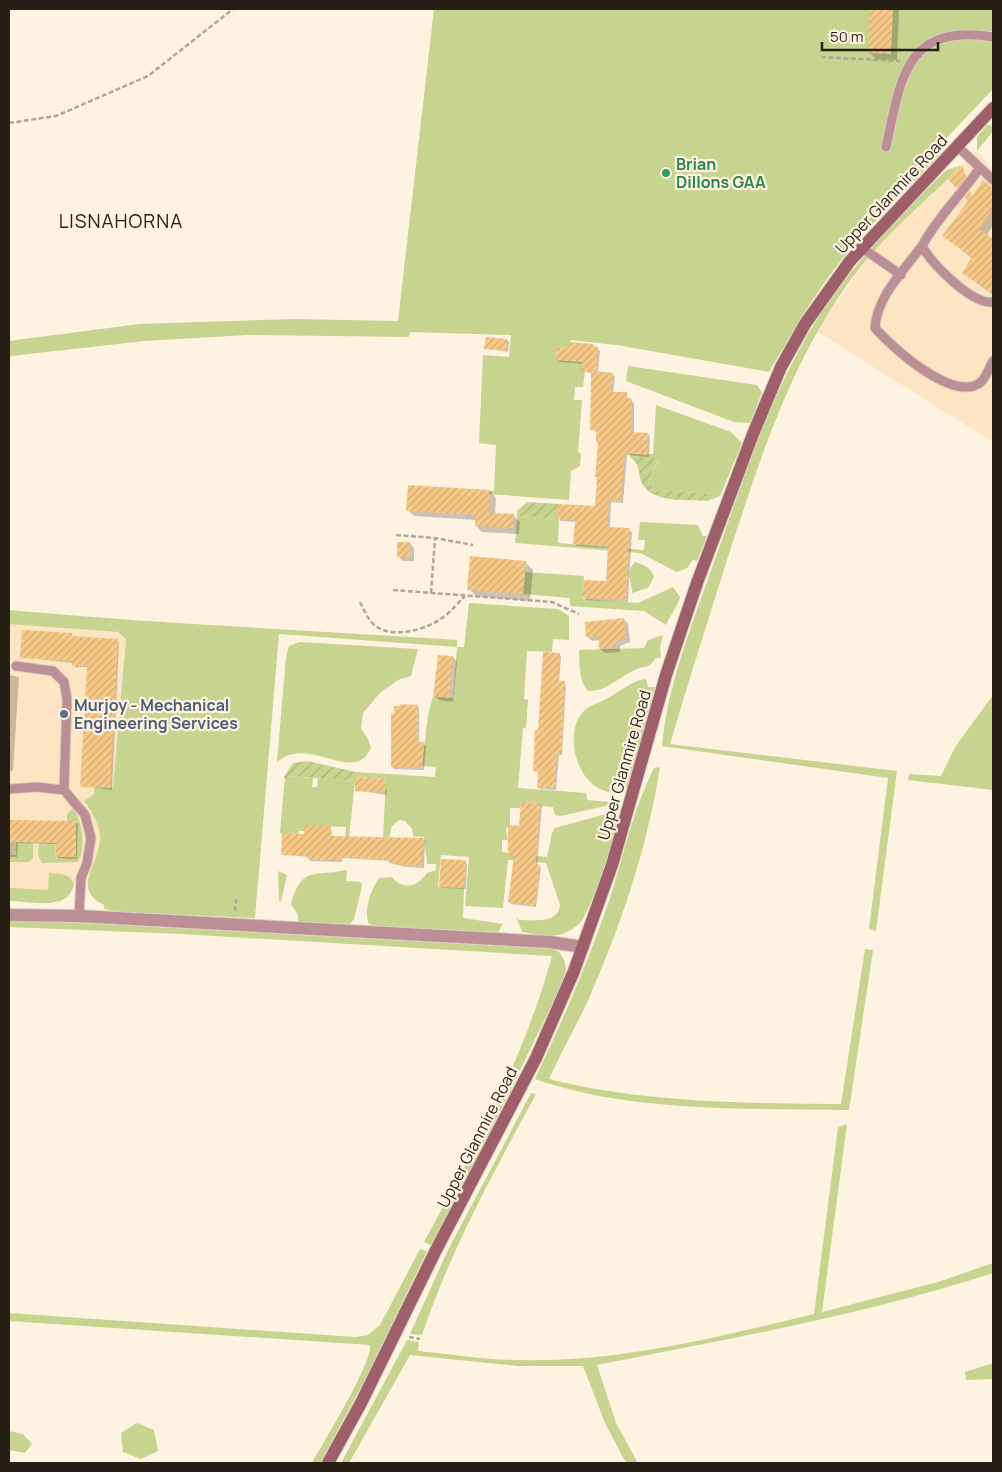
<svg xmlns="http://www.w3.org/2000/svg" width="1002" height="1472" font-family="Manrope,sans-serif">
<defs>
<pattern id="garden-furrows" width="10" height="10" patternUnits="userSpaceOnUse" patternTransform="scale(1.25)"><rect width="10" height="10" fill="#c6d48f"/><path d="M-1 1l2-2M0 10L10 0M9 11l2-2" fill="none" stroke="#aab67a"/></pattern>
<pattern id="building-hatch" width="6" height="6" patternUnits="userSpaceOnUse" patternTransform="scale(1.25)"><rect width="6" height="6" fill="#f7c988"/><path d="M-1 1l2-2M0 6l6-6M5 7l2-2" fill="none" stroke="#d4ac74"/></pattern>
</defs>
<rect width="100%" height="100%" fill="#fef2e1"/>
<path fill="#fde5c3" d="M 977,151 L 993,171 L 993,442 L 816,331 L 875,248 Z
M 9,618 L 127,627 L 104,905 L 96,901 L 89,893 L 88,885 L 81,884 L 75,884 L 68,898 L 60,902 L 9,901 Z"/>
<path fill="#c6d48f" d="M 434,9 L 993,9 L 993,89 L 939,146 L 943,150 C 909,189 870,223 839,263 C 812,297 791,335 769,372 L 617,345 L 571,340 L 569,348 L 557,347 L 556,360 L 582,362 L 585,371 L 583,387 L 575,387 L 574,400 L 582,400 L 578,452 L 581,453 L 580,466 L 571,471 L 569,500 L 476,493 L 476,490 L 494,491 L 496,445 L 479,443 L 483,355 L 509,357 L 511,335 L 410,332 L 409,337 L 247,335 L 144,341 L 11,356 L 9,360 L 9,341 L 139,324 L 294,319 L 398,321 Z
M 987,125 L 991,125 L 993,131 L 977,151 L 977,137 Z
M 962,165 C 925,202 883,236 852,278 C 790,362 759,462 727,560 C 708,621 688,682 670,744 L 897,771 L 876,931 L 869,929 L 888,778 L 662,746 C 668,683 692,625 713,565 C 745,475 775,378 830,300 C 864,252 905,211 946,170 Z
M 628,366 L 757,385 L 762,392 L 750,423 L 734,422 L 626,381 Z
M 656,405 L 731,432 L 742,443 L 720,496 L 708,501 L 716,494 L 654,490 L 648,481 L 659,460 L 630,457 L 630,454 L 653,454 Z
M 517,516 L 559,519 L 558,543 L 644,550 L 645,540 L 638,540 L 640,522 L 698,525 L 703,536 L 707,536 L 697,561 L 693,560 L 687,568 L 677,572 L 640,553 L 515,543 Z
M 635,562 C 644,565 651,567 654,577 L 648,588 L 632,593 C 632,583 625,572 635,562 Z
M 525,572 L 584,576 L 583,599 L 638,603 L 673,587 L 680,597 C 677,608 671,614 666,625 L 644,611 L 570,606 L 570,598 L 523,594 Z
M 469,603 L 558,609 L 569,616 L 569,640 L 553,639 L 552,652 L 527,651 L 524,699 L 528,700 L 526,728 L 523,728 L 518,788 L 586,793 L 587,800 L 610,802 L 609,805 L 561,816 L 555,815 L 553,807 L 540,806 L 540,803 L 521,802 L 520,808 L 510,808 L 510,824 L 506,829 L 508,840 L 502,840 L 502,852 L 547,857 L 552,833 L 555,828 L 613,812 L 617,814 C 619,830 593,902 584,917 C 581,923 574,929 567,932 C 554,939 536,934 522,932 L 516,916 L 519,920 C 534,920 558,924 560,905 L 546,863 L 508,860 L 503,908 L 465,906 L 469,857 L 441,855 L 438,887 L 464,888 L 463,918 L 503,924 L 498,932 L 380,927 L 369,924 C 363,912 371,889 379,878 L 392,877 C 404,891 417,887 427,873 L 436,870 L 436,864 L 427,864 L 424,837 L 413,836 L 412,829 L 405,821 L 399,820 L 392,826 L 389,838 L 383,837 L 386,779 L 355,777 L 356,772 L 435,777 L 436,767 L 422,766 L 428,715 L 433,696 L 453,698 L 457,647 L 279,634 L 255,918 L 118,912 L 104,909 L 104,905 C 71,889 99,864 100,840 C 101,826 92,812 84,801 L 94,794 L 94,787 L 113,788 L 126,639 L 118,632 L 9,624 L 9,610 C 158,624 308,630 457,640 L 457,647 L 464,647 Z
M 663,635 L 660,647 L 661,658 L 656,658 L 649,666 C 626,668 611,692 588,691 C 578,678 580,666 579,650 L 644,648 L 648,640 Z
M 299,642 L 418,649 L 411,676 L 398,680 L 380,693 L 363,713 L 361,728 L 368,739 L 371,748 C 369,751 367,756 364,758 C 344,775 306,737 277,762 L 286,657 L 289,646 Z
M 646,679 L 648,687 L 655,687 L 628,788 C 620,788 613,794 605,791 C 577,783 564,736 582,713 C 589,704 599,704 608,698 C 621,691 631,681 646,679 Z
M 993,695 L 993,790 L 908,780 L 909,774 L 941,776 L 955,747 Z
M 660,767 C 647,850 619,931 585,1007 C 573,1031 560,1055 549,1079 C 645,1103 743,1103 841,1104 L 865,949 L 873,950 L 849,1110 C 749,1108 631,1113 535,1079 C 563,1020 589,960 610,898 C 624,855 633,809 654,768 Z
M 289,776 L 313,778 L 312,787 L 317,787 L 318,778 L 355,781 L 349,838 L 345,837 L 346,827 L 318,826 L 309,831 L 299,831 L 298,834 L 280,833 L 284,786 L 285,779 Z
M 73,808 C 83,822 86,848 78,862 L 42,863 L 38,855 L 39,843 L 56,834 L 55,857 L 75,857 L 76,822 L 67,821 L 67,814 Z
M 16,832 L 33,842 L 33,858 L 29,862 L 9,862 L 9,855 L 16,855 Z
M 347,870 L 346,881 L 361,882 L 362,886 L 354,919 L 350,924 L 298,923 L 298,915 L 291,904 C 302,865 314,877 347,870 Z
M 278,871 L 287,875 L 281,902 L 279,901 Z
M 49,873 C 60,874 70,873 74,884 C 68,912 30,901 9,901 L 9,888 L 48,890 Z
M 9,919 L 554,949 L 560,953 L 565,962 L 566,971 L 560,988 L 489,1134 L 431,1245 L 424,1242 C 473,1152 525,1056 552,956 L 181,934 L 9,927 Z
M 531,1093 L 536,1094 C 494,1172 450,1251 422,1335 L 410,1334 L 448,1250 Z
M 847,1124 L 822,1312 L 938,1282 L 993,1263 L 993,1273 C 864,1315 729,1339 597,1365 L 616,1423 L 638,1463 L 626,1463 L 605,1423 L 583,1366 L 518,1366 L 410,1355 L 349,1463 L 341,1463 L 407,1340 L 419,1342 L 418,1351 C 451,1354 484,1360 517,1360 C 617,1363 718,1337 814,1314 L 838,1127 Z
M 420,1249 L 427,1251 L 367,1376 L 320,1463 L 312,1463 C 323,1443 373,1362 370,1345 L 9,1321 L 9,1313 L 355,1337 L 368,1335 L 380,1325 Z
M 993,1363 L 993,1379 L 966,1380 L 965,1372 Z
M 137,1423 L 154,1430 L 158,1451 L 141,1459 L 123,1452 L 121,1433 Z
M 9,1431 L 23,1434 L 32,1444 L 25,1453 L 9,1450 Z"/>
<path fill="url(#garden-furrows)" d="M 630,457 L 659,459 L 648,481 L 654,490 L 716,494 L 708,501 C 686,499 650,504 641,481 C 638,471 640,464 630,457 Z
M 527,502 L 558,504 L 557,519 L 517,516 L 517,511 Z
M 307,761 L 356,772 L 355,781 L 289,776 L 285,779 L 284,777 L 293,763 Z"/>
<path fill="#0003" d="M 871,9 L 897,9 L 899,11 L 897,60 L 876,59 L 869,52 Z
M 962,167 L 967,179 L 959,189 L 950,179 Z
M 983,182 L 993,189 L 993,225 L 986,236 L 993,240 L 993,295 L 963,273 L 973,259 L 944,236 L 970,201 L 970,193 L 973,196 Z
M 507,340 L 509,342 L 508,352 L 486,348 Z
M 593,345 L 600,351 L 598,373 L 612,374 L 615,377 L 613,393 L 626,393 L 629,400 L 634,403 L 634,433 L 648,434 L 650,437 L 649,457 L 627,455 L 623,503 L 611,502 L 610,528 L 629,530 L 632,532 L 628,602 L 586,600 L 584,597 L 607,582 L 609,548 L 577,546 L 575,544 L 576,522 L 561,521 L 558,518 L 596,508 L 599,444 L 597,442 L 597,432 L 591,429 L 592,374 L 583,370 L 583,364 L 560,362 L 557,359 L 570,349 Z
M 490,491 L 496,498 L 495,514 L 513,515 L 520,522 L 519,534 L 482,532 L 476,526 L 477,520 L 414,516 L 408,510 Z
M 410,543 L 414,548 L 414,561 L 403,561 L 398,556 Z
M 526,563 L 533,570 L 530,601 L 476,596 L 469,589 Z
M 624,619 L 628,624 L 630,642 L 620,646 L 620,652 L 605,653 L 600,649 L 600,640 L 592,641 L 587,636 Z
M 71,634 L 73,638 L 119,642 L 112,790 L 82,786 L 88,667 L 75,667 L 73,663 L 21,657 Z
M 559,654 L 561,656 L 559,682 L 566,685 L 562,755 L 559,755 L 556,790 L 540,789 L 539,773 L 535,771 L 540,732 Z
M 453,657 L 457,662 L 453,702 L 439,700 L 435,696 Z
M 9,675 L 19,677 L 13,771 L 9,771 Z
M 417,706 L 419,708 L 419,743 L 426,745 L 424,770 L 394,769 L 392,767 Z
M 385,780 L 387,795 L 356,790 Z
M 540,804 L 542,806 L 537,866 L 541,868 L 536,907 L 511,904 L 509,902 L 515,857 L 509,855 Z
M 9,821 L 76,823 L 78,824 L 77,859 L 58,858 L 57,844 L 18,843 L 17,857 L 9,857 Z
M 331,827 L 332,837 L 423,839 L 425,841 L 424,868 L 406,867 L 393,864 L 391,861 L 342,858 L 342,862 L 310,861 L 308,857 L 282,854 L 305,836 Z
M 465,862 L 467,864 L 466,889 L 443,888 L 441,886 Z"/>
<path fill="url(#building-hatch)" d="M 870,9 L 893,9 L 891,54 L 868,53 Z
M 962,165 L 966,177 L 956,188 L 948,179 Z
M 983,180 L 993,188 L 993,208 L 979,229 L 993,239 L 993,294 L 962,273 L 972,257 L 942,236 L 968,201 L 965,198 L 970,191 L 972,196 Z
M 486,337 L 507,339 L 506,351 L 484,349 Z
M 570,342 L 593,344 L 593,346 L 598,347 L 596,371 L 613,373 L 611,392 L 627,392 L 627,398 L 632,399 L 631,432 L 648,433 L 647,455 L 625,453 L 621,501 L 609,500 L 607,527 L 630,528 L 626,600 L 582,598 L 584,580 L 606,581 L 608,546 L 573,544 L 575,520 L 557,519 L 558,504 L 595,506 L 597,477 L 595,477 L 598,442 L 596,442 L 596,430 L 590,430 L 591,372 L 581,371 L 582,362 L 556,360 L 557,347 L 569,348 Z
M 408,485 L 490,490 L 489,513 L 514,514 L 513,528 L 475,526 L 476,515 L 406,511 Z
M 397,542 L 410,542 L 410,557 L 397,557 Z
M 470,556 L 526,561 L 523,594 L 467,590 Z
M 624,618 L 626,638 L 616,641 L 616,647 L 599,649 L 598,636 L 586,637 L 585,622 Z
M 22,630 L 72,633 L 72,636 L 118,639 L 110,788 L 80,787 L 87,666 L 72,666 L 72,661 L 20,658 Z
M 543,652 L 560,653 L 558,681 L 565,681 L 561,753 L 557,754 L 555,788 L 537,788 L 538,772 L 533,771 L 535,730 L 538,730 Z
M 438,655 L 453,656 L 449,698 L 433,696 Z
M 400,704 L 418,705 L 418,742 L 424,742 L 422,768 L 391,767 L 391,714 L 394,714 L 394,706 L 399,706 Z
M 355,777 L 386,779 L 385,793 L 355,791 Z
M 521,802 L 540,803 L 536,864 L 540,865 L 535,906 L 508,902 L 514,856 L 508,855 L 508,825 L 519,826 Z
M 9,820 L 76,821 L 76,857 L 55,857 L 56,843 L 9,842 Z
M 305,825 L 331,826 L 331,836 L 424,838 L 422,866 L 403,865 L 389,863 L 389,860 L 341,857 L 340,861 L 307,859 L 307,856 L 281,855 L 282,833 L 304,834 Z
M 441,859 L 466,860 L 464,888 L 439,887 Z"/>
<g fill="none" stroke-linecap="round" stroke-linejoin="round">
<defs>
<path id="service" d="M 886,147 C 901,78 905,23 993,37
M 958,147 L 993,180
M 979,169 C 961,195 937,218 922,246 C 932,264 972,305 993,302
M 922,246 C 904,270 876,298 875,328 C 892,347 954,404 981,382 C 986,377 990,367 993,361
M 861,247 L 901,275
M 16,666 L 53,671 L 64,682 L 67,699 L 64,790
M 9,789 L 37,787 L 64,790 L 85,815 L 91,838 L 87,863 L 81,878 L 79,916"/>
<path id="minor" d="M 9,915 L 79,916 L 550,942 L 583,947"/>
<path id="secondary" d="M 328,1463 L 361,1403 L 436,1250 L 536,1058 L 574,971 L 612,865 L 666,675 L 697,583 L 753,434 L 781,367 L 805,324 L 850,261 L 993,108"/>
</defs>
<use href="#service" stroke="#dbd0c0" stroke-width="11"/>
<use href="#minor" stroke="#dbd0c0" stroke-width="14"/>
<use href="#secondary" stroke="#dbd0c0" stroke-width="14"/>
<path stroke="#b1a798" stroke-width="2.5" stroke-dasharray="5 2.5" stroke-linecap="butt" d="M 821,57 L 900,61
M 9,123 L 56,116 L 148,76 L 233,9
M 396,535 L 435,538 L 473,545
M 393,590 L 552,602 L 579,614
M 431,593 L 435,538
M 360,602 C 364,610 369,622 377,627 C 394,638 424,630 439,620 C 449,614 457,604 465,596
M 235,911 L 236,899
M 409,1337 L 420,1339"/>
<use href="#service" stroke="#bc8f96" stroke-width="9"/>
<use href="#minor" stroke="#bc8f96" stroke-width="12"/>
<use href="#secondary" stroke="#9e5f6a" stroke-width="12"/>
</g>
<circle fill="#2e9e5b" stroke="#fef2e1" stroke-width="2" cx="666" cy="173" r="5"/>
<circle fill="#5c6f8a" stroke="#fef2e1" stroke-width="2" cx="64" cy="714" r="5"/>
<g text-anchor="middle" stroke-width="4.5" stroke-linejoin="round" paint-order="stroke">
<g font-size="16" font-weight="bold" fill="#27864d" stroke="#fef2e1" text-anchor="start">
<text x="676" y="170">Brian<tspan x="676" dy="18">Dillons GAA</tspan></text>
</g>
<g font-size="16" fill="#261f15" stroke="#fef2e1">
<text transform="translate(891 194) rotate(-47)" y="6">Upper Glanmire Road</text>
<text transform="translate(624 765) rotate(-74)" y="6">Upper Glanmire Road</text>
<text transform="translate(477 1137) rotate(-63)" y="6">Upper Glanmire Road</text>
</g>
<g font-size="16" font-weight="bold" fill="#4e5e75" stroke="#fef2e1" text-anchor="start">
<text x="74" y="711">Murjoy - Mechanical<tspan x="74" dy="18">Engineering Services</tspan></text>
</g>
<g font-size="19" letter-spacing="1" fill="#261f15" stroke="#fef2e1">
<text x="121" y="228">LISNAHORNA</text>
</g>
</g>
<rect width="1002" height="1472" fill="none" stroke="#261f15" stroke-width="20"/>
<path d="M822 42v8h116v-8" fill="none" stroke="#261f15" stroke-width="2.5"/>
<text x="830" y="42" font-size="15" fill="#261f15" stroke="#fef2e1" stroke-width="4" paint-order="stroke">50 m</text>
</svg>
